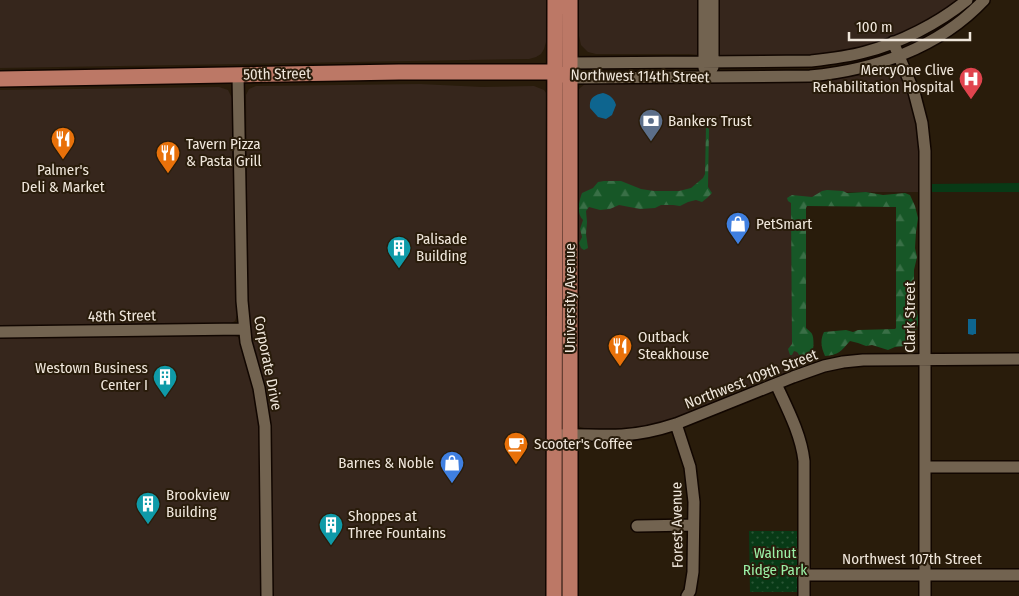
<svg xmlns="http://www.w3.org/2000/svg" width="1019" height="596" font-family="'Fira Sans Condensed',sans-serif">
<defs>
<pattern id="forest-firs" width="22" height="20" patternUnits="userSpaceOnUse" patternTransform="scale(1.25)"><rect width="22" height="20" fill="#175727"/><path d="M5 1l3.5 6h-7zM16 11l3.5 6h-7z" fill="#396f46"/></pattern>
<pattern id="park-dots" width="8" height="8" patternUnits="userSpaceOnUse" patternTransform="scale(1.25)"><rect width="8" height="8" fill="#083a16"/><path d="M2 2h.1M6 6h.1" fill="none" stroke="#2c5637" stroke-width="1.8" stroke-linecap="round"/></pattern>
</defs>
<rect width="100%" height="100%" fill="#291c0b"/>
<path fill="#36261c" d="M 0,0 L 546,0 L 546,42 L 544,49 L 541,54 L 536,57 L 529,59 L 0,68 Z
M 579,0 L 962,0 L 943,13 L 905,32 L 879,43 L 856,50 L 803,57 L 725,57 L 688,54 L 596,54 L 588,52 L 581,45 L 579,36 Z
M 892,65 L 896,67 L 899,70 L 908,94 L 914,113 L 918,134 L 919,152 L 919,192 L 825,192 L 804,204 L 803,366 L 676,418 L 662,422 L 643,426 L 622,428 L 590,429 L 584,428 L 580,427 L 577,423 L 576,94 L 580,88 L 585,84 L 593,82 L 858,74 Z
M 420,84 L 482,87 L 534,86 L 544,90 L 549,97 L 550,596 L 273,596 L 270,423 L 266,394 L 252,339 L 248,304 L 246,95 L 249,89 L 256,86 Z
M 219,87 L 228,90 L 232,98 L 232,155 L 235,190 L 237,315 L 235,321 L 229,324 L 0,326 L 0,90 Z
M 232,335 L 238,337 L 240,342 L 252,385 L 258,415 L 260,456 L 261,596 L 0,596 L 0,338 Z"/>
<path fill="#083a16" d="M 1019,183 L 1019,192 L 931,192 L 931,184 Z"/>
<path fill="url(#forest-firs)" d="M 706,127 L 709,129 L 708,187 L 712,193 L 707,198 L 702,202 L 696,200 L 688,202 L 680,206 L 673,205 L 661,205 L 655,208 L 640,209 L 619,205 L 610,209 L 600,210 L 589,207 L 586,211 L 587,222 L 586,234 L 588,248 L 584,250 L 581,248 L 579,243 L 582,237 L 580,229 L 583,220 C 576,213 579,201 582,193 L 593,188 L 598,182 L 604,181 L 621,181 L 641,189 L 654,191 L 679,191 L 691,188 L 703,178 L 705,174 Z
M 827,190 L 843,191 L 847,193 L 866,192 L 883,195 L 905,193 L 910,195 L 915,206 L 918,218 L 916,232 L 915,248 L 917,257 L 914,270 L 914,292 L 912,303 C 924,319 917,334 905,346 L 895,347 L 888,350 L 872,345 L 866,346 L 858,343 L 850,341 C 841,351 839,355 825,356 C 821,347 820,340 824,332 L 846,330 L 853,332 L 858,330 L 895,329 L 896,328 L 896,207 L 807,206 L 806,208 L 806,328 C 807,329 812,333 812,334 C 815,340 813,355 810,360 L 804,361 L 797,352 L 794,351 L 792,355 L 790,355 L 788,349 L 792,344 L 791,207 L 791,203 L 788,201 L 787,198 L 792,195 L 812,197 L 822,191 Z"/>
<path fill="url(#park-dots)" d="M 749,531 L 800,531 L 800,592 L 750,592 Z"/>
<path fill="#0e658f" d="M 603,93 C 610,95 614,98 616,105 L 612,115 L 606,119 L 598,117 L 590,108 C 589,98 594,95 603,93 Z
M 968,319 L 976,319 L 976,334 L 974,334 L 973,335 L 968,334 Z"/>
<g fill="none" stroke-linecap="round" stroke-linejoin="round">
<defs>
<path id="minor" d="M 893,42 L 914,92 L 922,123 L 925,151 L 925,596
M 570,63 L 811,61 C 829,59 847,57 865,52 C 900,43 939,23 967,0
M 713,67 L 713,0
M 704,68 L 704,0
M 238,75 L 242,301 L 246,342 L 259,388 L 265,426 L 267,596
M 570,78 L 810,76 C 874,70 939,48 984,0
M 0,332 L 244,329
M 776,384 C 787,408 801,434 804,461 L 804,596
M 676,424 L 690,467 L 694,502 L 693,572 L 690,591 L 687,596
M 555,435 C 577,434 600,436 622,435 C 640,434 658,430 676,424 L 793,377 L 824,366 L 843,362 L 863,360 L 1019,359
M 925,467 L 1019,467
M 637,526 L 693,525
M 804,575 L 1019,575"/>
<path id="major" d="M 570,0 L 570,596
M 0,79 L 399,72 L 555,72 L 563,75
M 554,596 L 555,0"/>
</defs>
<use href="#minor" stroke="#110600" stroke-width="14"/>
<use href="#major" stroke="#110600" stroke-width="18"/>
<use href="#minor" stroke="#726350" stroke-width="11"/>
<use href="#major" stroke="#bc7866" stroke-width="15"/>
</g>
<defs>
<symbol id="hospital-pin" viewBox="-11 -11 22 30"><path d="M0 17L-7.5 6A9.5 9.5 0 1 1 7.5 6Z" fill="#e0444e" stroke="#291c0b"/><path d="M-5-5h3v3.5h4V-5h3V5h-3V1.5h-4V5h-3Z" fill="#fff"/></symbol>
<symbol id="bank-pin" viewBox="-11 -11 22 30"><path d="M0 17L-7.5 6A9.5 9.5 0 1 1 7.5 6Z" fill="#5c6f8a" stroke="#291c0b"/><path d="M-6-4H6V4H-6ZM0-2.3a2.3 2.3 0 1 0 0 4.6a2.3 2.3 0 1 0 0-4.6Z" fill="#fff"/></symbol>
<symbol id="restaurant-pin" viewBox="-11 -11 22 30"><path d="M0 17L-7.5 6A9.5 9.5 0 1 1 7.5 6Z" fill="#e8710a" stroke="#291c0b"/><path d="M-5-6h1v4h1v-4h1v4h1v-4h1v5L-1.5 .5V6h-2V.5L-5-1ZM5-6V6H3V1.5H1.5Q1.5-4 5-6Z" fill="#fff"/></symbol>
<symbol id="shop-pin" viewBox="-11 -11 22 30"><path d="M0 17L-7.5 6A9.5 9.5 0 1 1 7.5 6Z" fill="#3f7fe0" stroke="#291c0b"/><path d="M-5-2.5h2.3a2.7 3.5 0 0 1 5.4 0H5L5.5 6h-11ZM-1.5-2.5h3a1.5 2.3 0 0 0-3 0Z" fill="#fff"/></symbol>
<symbol id="building-pin" viewBox="-11 -11 22 30"><path d="M0 17L-7.5 6A9.5 9.5 0 1 1 7.5 6Z" fill="#0f9aa8" stroke="#291c0b"/><path d="M-4-6H4V6H1V3H-1V6H-4ZM-2.5-4.3h1.7v1.8h-1.7ZM.8-4.3h1.7v1.8H.8ZM-2.5-1h1.7V.8h-1.7ZM.8-1h1.7V.8H.8Z" fill="#fff"/></symbol>
<symbol id="cafe-pin" viewBox="-11 -11 22 30"><path d="M0 17L-7.5 6A9.5 9.5 0 1 1 7.5 6Z" fill="#e8710a" stroke="#291c0b"/><path d="M-5.5-4.5H6V0H3Q3 3.5 0 3.5H-2.5Q-5.5 3.5-5.5 0ZM3-3.2v2h1.7v-2ZM-6 4.5H4V6H-6Z" fill="#fff"/></symbol>
</defs>
<g fill-rule="evenodd">
<use href="#hospital-pin" x="957" y="65" width="28" height="38"/>
<use href="#bank-pin" x="637" y="107" width="28" height="38"/>
<use href="#restaurant-pin" x="49" y="125" width="28" height="38"/>
<use href="#restaurant-pin" x="154" y="139" width="28" height="38"/>
<use href="#shop-pin" x="724" y="210" width="28" height="38"/>
<use href="#building-pin" x="385" y="234" width="28" height="38"/>
<use href="#restaurant-pin" x="606" y="332" width="28" height="38"/>
<use href="#building-pin" x="151" y="363" width="28" height="38"/>
<use href="#cafe-pin" x="502" y="430" width="28" height="38"/>
<use href="#shop-pin" x="438" y="449" width="28" height="38"/>
<use href="#building-pin" x="134" y="490" width="28" height="38"/>
<use href="#building-pin" x="317" y="511" width="28" height="38"/>
</g>
<g text-anchor="middle" stroke-width="4" stroke-linejoin="round" paint-order="stroke">
<g font-size="15" fill="#f0e7dc" stroke="#291c0b" text-anchor="start">
<text x="954" y="75" text-anchor="end">MercyOne Clive<tspan x="954" dy="17">Rehabilitation Hospital</tspan></text>
<text x="668" y="126">Bankers Trust</text>
<text x="186" y="149">Tavern Pizza<tspan x="186" dy="17">&amp; Pasta Grill</tspan></text>
<text x="63" y="175" text-anchor="middle">Palmer's<tspan x="63" dy="17">Deli &amp; Market</tspan></text>
<text x="756" y="229">PetSmart</text>
<text x="416" y="244">Palisade<tspan x="416" dy="17">Building</tspan></text>
<text x="638" y="342">Outback<tspan x="638" dy="17">Steakhouse</tspan></text>
<text x="148" y="373" text-anchor="end">Westown Business<tspan x="148" dy="17">Center I</tspan></text>
<text x="534" y="449">Scooter's Coffee</text>
<text x="434" y="468" text-anchor="end">Barnes &amp; Noble</text>
<text x="166" y="500">Brookview<tspan x="166" dy="17">Building</tspan></text>
<text x="348" y="521">Shoppes at<tspan x="348" dy="17">Three Fountains</tspan></text>
</g>
<g font-size="15" fill="#f0e7dc" stroke="#291c0b">
<text transform="translate(277 74) rotate(-1)" y="5">50th Street</text>
<text transform="translate(640 76) rotate(1)" y="5">Northwest 114th Street</text>
<text transform="translate(570 298) rotate(-90)" y="5">University Avenue</text>
<text transform="translate(122 316) rotate(-1)" y="5">48th Street</text>
<text transform="translate(910 317) rotate(-90)" y="5">Clark Street</text>
<text transform="translate(268 363) rotate(79)" y="5">Corporate Drive</text>
<text transform="translate(751 379) rotate(-21)" y="5">Northwest 109th Street</text>
<text transform="translate(677 525) rotate(-91)" y="5">Forest Avenue</text>
<text x="912" y="564">Northwest 107th Street</text>
</g>
<g font-size="15" fill="#9af0a6" stroke="#291c0b">
<text x="775" y="558">Walnut<tspan x="775" dy="17">Ridge Park</tspan></text>
</g>
</g>
<path d="M849 32v8h121v-8" fill="none" stroke="#f0e7dc" stroke-width="2.5"/>
<text x="856" y="32" font-size="15" fill="#f0e7dc" stroke="#291c0b" stroke-width="4" paint-order="stroke">100 m</text>
</svg>
